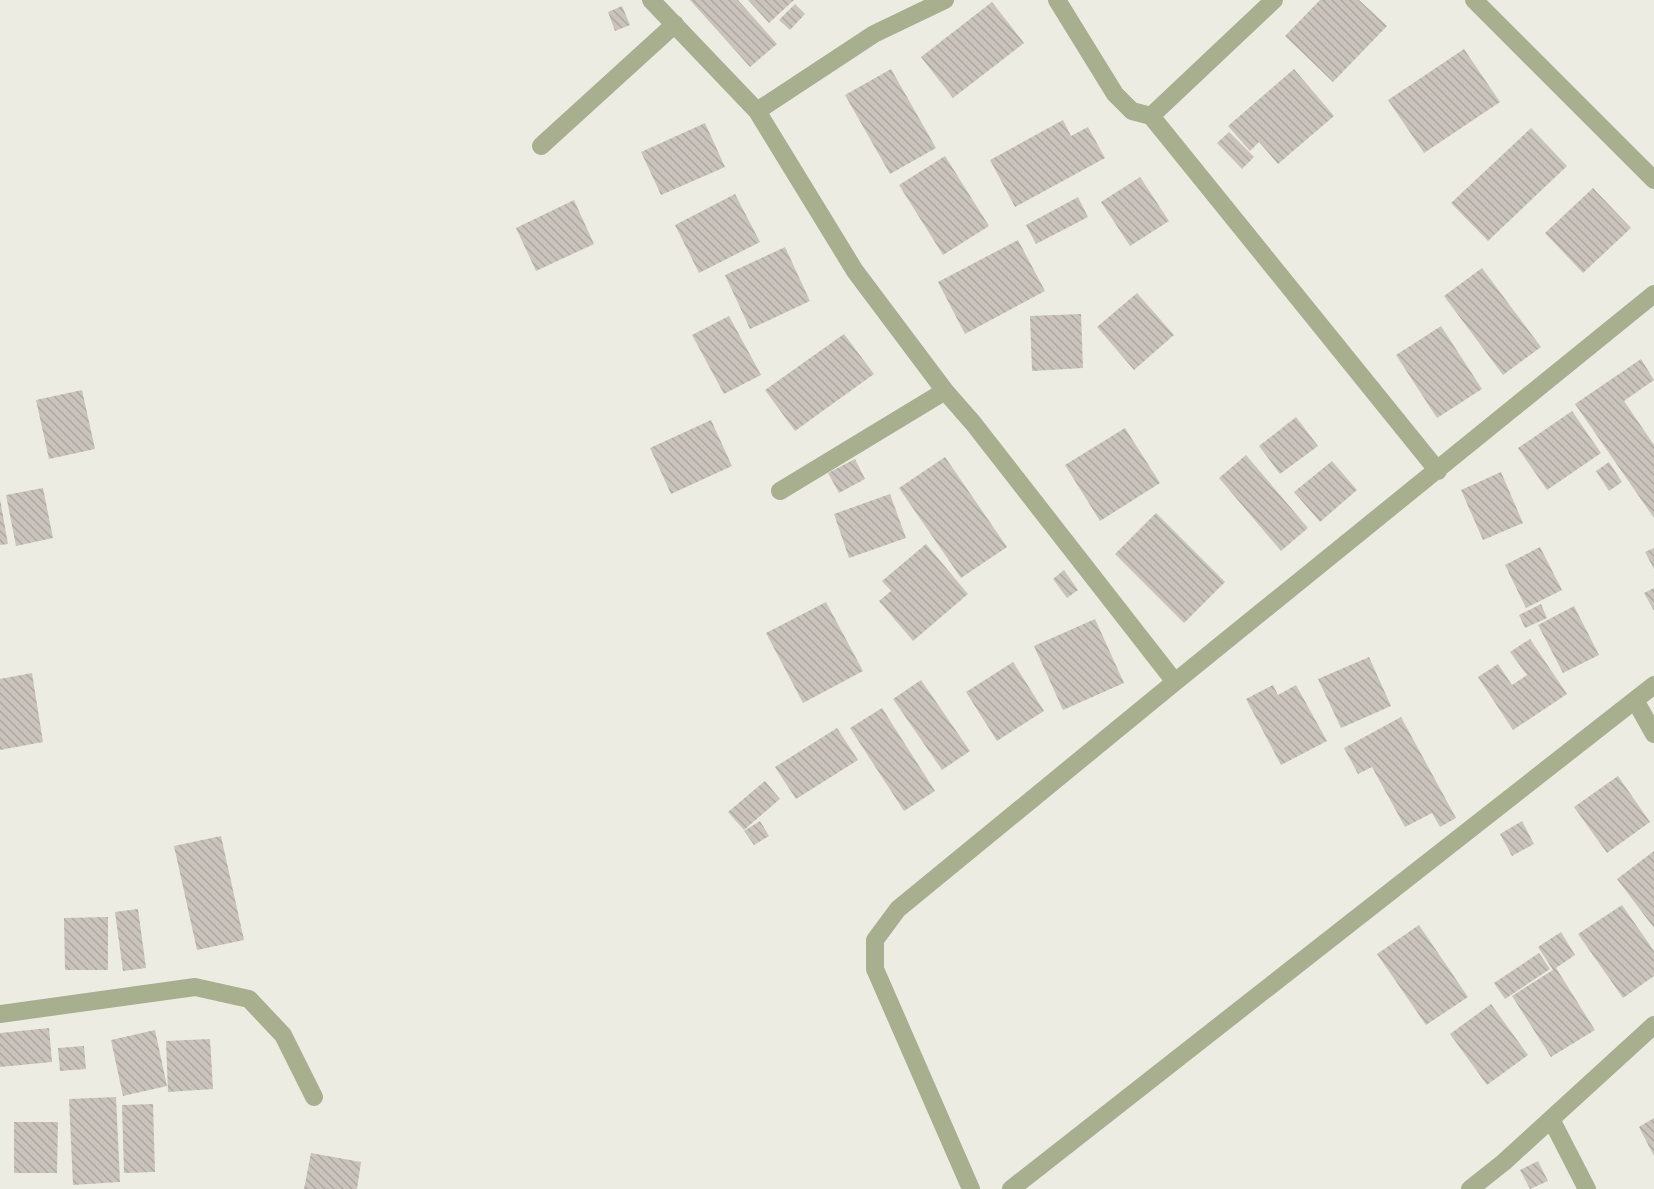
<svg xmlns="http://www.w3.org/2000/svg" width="1654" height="1189" font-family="Figtree,sans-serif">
<defs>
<pattern id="building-back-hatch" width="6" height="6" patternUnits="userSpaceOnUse" patternTransform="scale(1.5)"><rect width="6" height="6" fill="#c9c3bc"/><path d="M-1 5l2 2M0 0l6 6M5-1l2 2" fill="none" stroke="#ada8a2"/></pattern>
</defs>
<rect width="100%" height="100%" fill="#edece3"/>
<path fill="url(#building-back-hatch)" d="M 690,0 L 738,0 L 777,44 L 750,67 Z
M 748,0 L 794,0 L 769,23 Z
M 1320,0 L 1359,0 L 1387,26 L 1333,82 L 1285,36 Z
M 992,2 L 1024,43 L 953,98 L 921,57 Z
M 795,4 L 805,14 L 790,30 L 779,20 Z
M 622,6 L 630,25 L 615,31 L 608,12 Z
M 1464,49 L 1500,102 L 1424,153 L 1388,100 Z
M 891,69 L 936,148 L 890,174 L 845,95 Z
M 1294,69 L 1334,116 L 1278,164 L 1259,142 L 1250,151 L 1228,126 Z
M 1063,120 L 1071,136 L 1088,127 L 1105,158 L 1015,207 L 990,160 Z
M 705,123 L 725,167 L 661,195 L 641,152 Z
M 1531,128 L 1567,166 L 1488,241 L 1451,203 Z
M 1229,132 L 1254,157 L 1242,169 L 1217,143 Z
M 945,156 L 989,226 L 943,255 L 899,185 Z
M 1140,177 L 1169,221 L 1130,246 L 1101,202 Z
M 1593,188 L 1631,228 L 1583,273 L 1545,233 Z
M 735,194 L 760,242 L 699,273 L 675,225 Z
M 1078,197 L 1088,217 L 1036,244 L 1026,225 Z
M 574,200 L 594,244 L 536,271 L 516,228 Z
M 1018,240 L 1045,291 L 965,334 L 938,282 Z
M 785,247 L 810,301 L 750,329 L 725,275 Z
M 1482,268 L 1541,347 L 1503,375 L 1444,296 Z
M 1137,293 L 1174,335 L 1134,370 L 1097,327 Z
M 1081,314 L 1083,368 L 1032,371 L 1030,316 Z
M 729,316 L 761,375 L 724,394 L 692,335 Z
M 1441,326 L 1482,389 L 1437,418 L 1396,355 Z
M 844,334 L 874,374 L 795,431 L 765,390 Z
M 1641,359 L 1654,380 L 1624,401 L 1654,445 L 1654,518 L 1575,404 Z
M 82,390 L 95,449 L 49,459 L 36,400 Z
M 1572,411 L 1601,453 L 1547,490 L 1518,448 Z
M 1296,417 L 1318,446 L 1280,474 L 1259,446 Z
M 711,420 L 732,466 L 671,494 L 650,448 Z
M 1125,428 L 1160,483 L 1100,521 L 1065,465 Z
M 1246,455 L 1308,528 L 1281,551 L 1219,478 Z
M 945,457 L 1007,547 L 961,578 L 899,488 Z
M 855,459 L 865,479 L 839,493 L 828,473 Z
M 1332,461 L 1357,490 L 1320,522 L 1294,492 Z
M 1609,462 L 1622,482 L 1609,491 L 1596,471 Z
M 1501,472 L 1523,523 L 1483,540 L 1461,490 Z
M 43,488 L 53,538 L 16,546 L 6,495 Z
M 890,494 L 906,538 L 849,558 L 834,514 Z
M 0,499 L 8,544 L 0,545 Z
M 1156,513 L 1225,582 L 1184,623 L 1115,554 Z
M 926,544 L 968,594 L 913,641 L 879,601 L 891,591 L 882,581 Z
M 1540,547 L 1562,590 L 1526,608 L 1505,565 Z
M 1654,548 L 1654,569 L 1645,552 Z
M 1064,570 L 1078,590 L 1067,598 L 1053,579 Z
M 1654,588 L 1654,611 L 1644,593 Z
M 826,602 L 863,671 L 803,703 L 766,633 Z
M 1541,604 L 1547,618 L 1525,628 L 1519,615 Z
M 1574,606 L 1599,655 L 1563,673 L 1538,625 Z
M 1095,619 L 1124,683 L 1063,710 L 1034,646 Z
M 1530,639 L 1567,694 L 1513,730 L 1478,677 L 1498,664 L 1512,685 L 1527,675 L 1510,652 Z
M 1369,657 L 1391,706 L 1341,728 L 1318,679 Z
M 1013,662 L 1044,711 L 997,741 L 966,692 Z
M 32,673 L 43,742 L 0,750 L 0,679 Z
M 921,680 L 970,751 L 942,770 L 893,699 Z
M 1273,685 L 1278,695 L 1296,685 L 1327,741 L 1281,765 L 1246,699 Z
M 882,708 L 935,791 L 904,811 L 850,728 Z
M 1401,717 L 1456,818 L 1440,827 L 1432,813 L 1405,827 L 1372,767 L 1358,774 L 1344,748 Z
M 837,728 L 858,760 L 796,799 L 775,767 Z
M 1618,776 L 1650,822 L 1607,853 L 1574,807 Z
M 765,781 L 780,799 L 744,830 L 728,812 Z
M 760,821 L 769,836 L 754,845 L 744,831 Z
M 1522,821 L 1534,844 L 1512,856 L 1500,834 Z
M 221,836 L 244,940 L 197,950 L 174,846 Z
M 1654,851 L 1654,928 L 1617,879 Z
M 1622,905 L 1654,951 L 1654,976 L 1623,998 L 1578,934 Z
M 138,909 L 146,968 L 123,971 L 115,912 Z
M 108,917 L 108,970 L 65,970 L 64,918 Z
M 1419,925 L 1468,997 L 1426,1025 L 1377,954 Z
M 1561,932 L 1575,955 L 1553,970 L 1538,947 Z
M 1539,953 L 1550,969 L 1505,999 L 1494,983 Z
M 1556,968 L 1595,1030 L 1551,1057 L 1512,996 Z
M 1491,1004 L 1528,1055 L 1487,1085 L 1450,1034 Z
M 49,1028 L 52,1062 L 0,1067 L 0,1033 Z
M 155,1030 L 167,1086 L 123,1096 L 111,1040 Z
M 210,1039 L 213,1089 L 168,1092 L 166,1041 Z
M 84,1046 L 86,1069 L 60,1071 L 58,1048 Z
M 116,1097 L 120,1182 L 73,1185 L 69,1099 Z
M 153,1104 L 155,1172 L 124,1173 L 122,1105 Z
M 1654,1118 L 1654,1156 L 1639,1127 Z
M 14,1122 L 58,1122 L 57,1173 L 14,1173 Z
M 311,1153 L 361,1162 L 357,1189 L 304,1189 Z
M 1538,1161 L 1548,1181 L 1530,1189 L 1520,1170 Z"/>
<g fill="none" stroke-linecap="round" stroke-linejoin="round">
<path stroke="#a7af8f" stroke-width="18" d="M 651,0 L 757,111 L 855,271 L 945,391 L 973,423 L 1175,682
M 1057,0 L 1115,94 L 1132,111 L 1151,116 L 1274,0
M 1474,0 L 1654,180
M 757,111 L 874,34 L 945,0
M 1151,116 L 1438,471
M 541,146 L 675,24
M 780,491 L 945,391
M 1635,700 L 1654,734
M 0,1014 L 195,987 L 249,999 L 283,1035 L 314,1097
M 1551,1119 L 1587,1189
M 971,1189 L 875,969 L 875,940 L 898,909 L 1175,682 L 1654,294
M 1011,1189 L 1654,685
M 1470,1189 L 1504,1162 L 1654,1025"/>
</g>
</svg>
